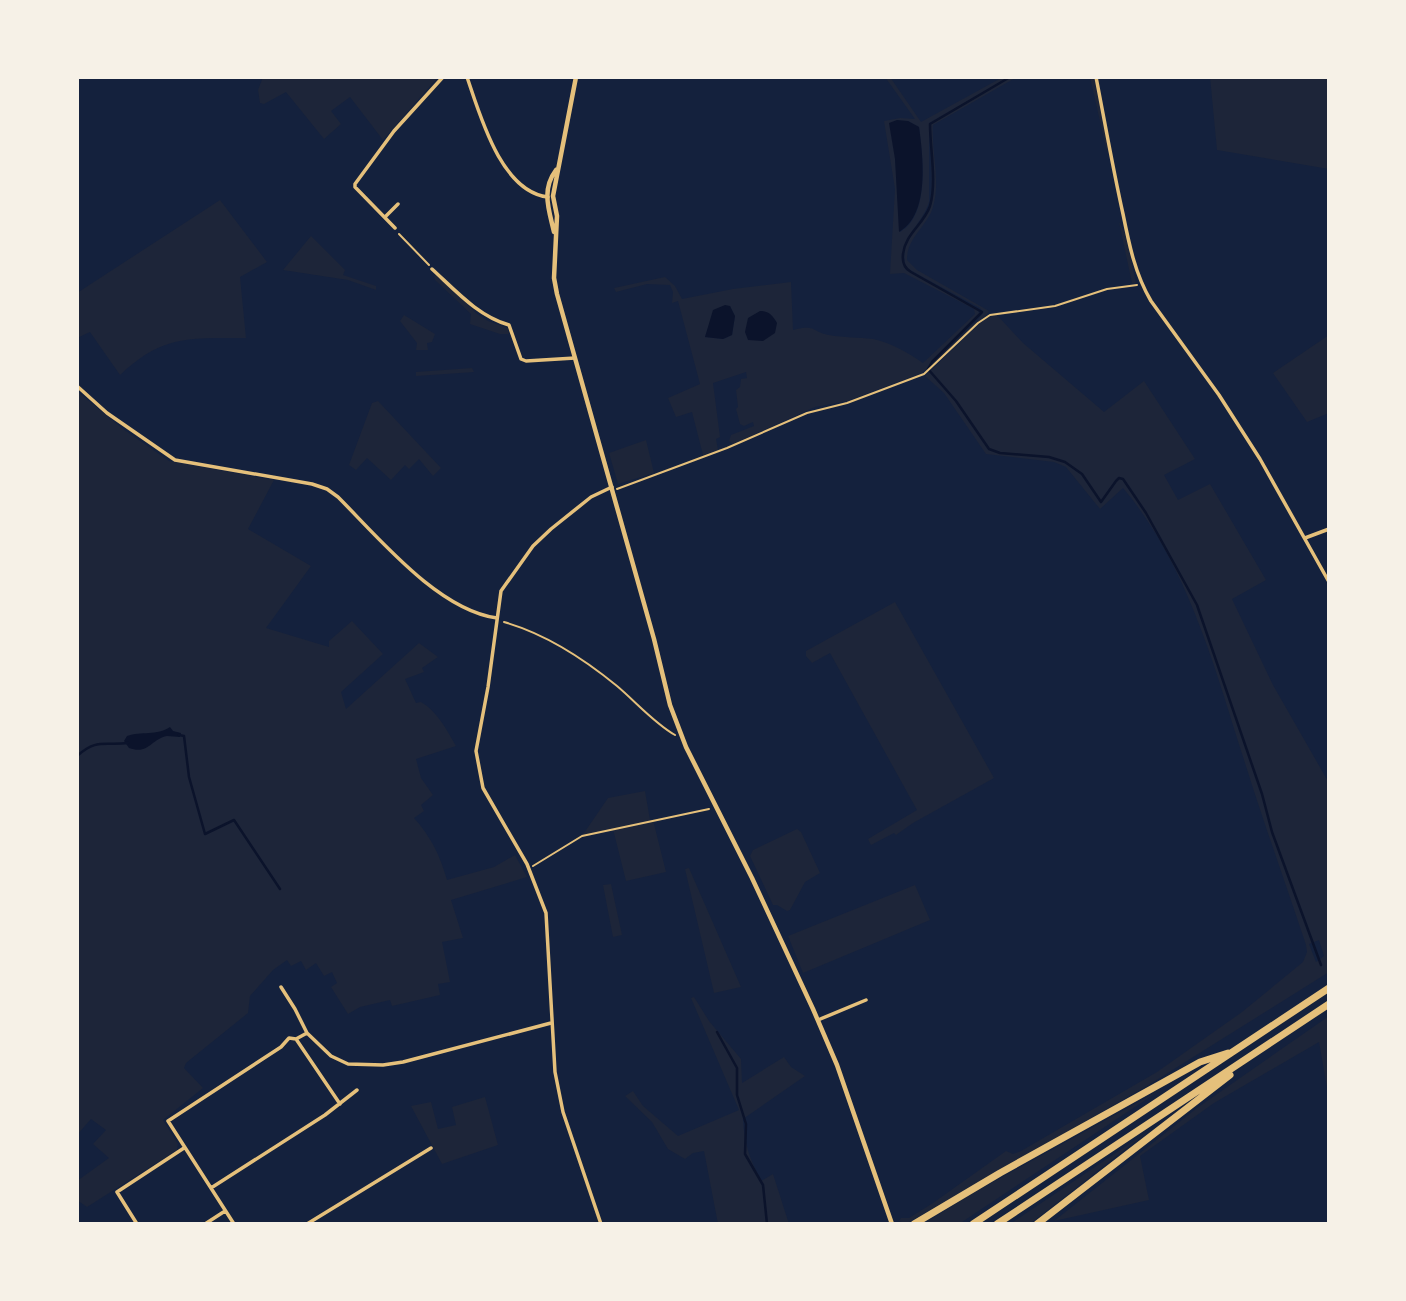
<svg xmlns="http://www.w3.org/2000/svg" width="1406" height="1301" font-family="'Fira Sans Condensed',sans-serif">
<rect width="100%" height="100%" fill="#14213d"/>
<path fill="#1d2539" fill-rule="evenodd" d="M 263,77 L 438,77 L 383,140 L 350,97 L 331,111 L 341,124 L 324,139 L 286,92 L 264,104 L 260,103 L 258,90 Z
M 885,77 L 890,77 L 921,122 L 1003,77 L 1017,77 L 933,125 C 931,152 941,180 933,207 C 927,227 907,237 907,260 L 917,270 L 989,311 L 988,313 L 931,367 L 930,366 L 978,320 L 983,312 L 980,308 L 906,268 C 897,236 925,228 932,201 L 931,122 L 989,89 L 929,123 L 929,202 C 922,227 893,241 906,270 L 977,309 L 980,315 L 922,373 L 847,401 L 815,407 L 733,444 L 729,441 L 731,435 L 754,426 L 753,422 L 744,426 L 740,424 L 736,409 L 738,407 L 736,390 L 740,387 L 741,379 L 747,378 L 746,372 L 713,383 L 720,437 L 716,439 L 718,450 L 703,455 L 692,412 L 676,417 L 668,398 L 700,384 L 678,301 L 672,303 L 673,292 L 670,285 L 647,284 L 616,292 L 614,288 L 665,277 L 675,286 L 682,299 L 733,289 L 791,282 L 793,330 C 817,324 811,332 829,335 C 844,338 859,337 873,339 C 892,343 908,353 923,363 L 975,314 L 974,309 L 904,273 L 890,274 L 895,189 L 884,121 L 900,118 L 915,119 ZM 908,121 L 919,127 C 923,156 930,215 900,232 L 895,155 ZM 730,306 L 735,316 L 732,335 L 723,339 L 705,337 L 708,328 Z
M 1090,77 L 1094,77 L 1108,147 L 1107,152 Z
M 1210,77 L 1329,77 L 1329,169 L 1217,150 Z
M 220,200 L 267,262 L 240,277 L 246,338 C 191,338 163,334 120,375 L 90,332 L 77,338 L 77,293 Z
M 1119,222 L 1125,233 L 1136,283 L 1132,283 Z
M 311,236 L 345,270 L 343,275 L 376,286 L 376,290 L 348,280 L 283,270 Z
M 437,274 L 476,313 L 488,321 L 508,328 L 509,334 L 500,334 L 470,324 L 471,314 L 435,280 L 434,276 Z
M 996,314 L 1023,343 L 1104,412 L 1144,381 L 1195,459 L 1164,475 L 1178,500 L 1210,484 L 1266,580 L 1232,599 L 1273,685 L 1329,783 L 1329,972 L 1147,1086 L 906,1224 L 899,1221 L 901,1218 L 909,1218 L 933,1203 L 1006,1151 L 1013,1154 L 1021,1151 L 1157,1072 L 1242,1012 L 1303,962 L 1307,952 L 1306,945 C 1286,884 1264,824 1245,763 C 1215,669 1188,565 1123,488 L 1100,509 L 1066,467 L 1054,462 L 986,454 L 944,393 L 925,376 L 985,318 ZM 1319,940 L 1324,956 L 1316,962 L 1309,944 Z
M 404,315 L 435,334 L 432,342 L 427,343 L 428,350 L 416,350 L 417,343 L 400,321 Z
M 1329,335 L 1329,413 L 1307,422 L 1273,373 Z
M 472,368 L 474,372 L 416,376 L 416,372 Z
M 77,391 L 123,429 L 169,461 L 274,480 L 248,529 L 311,566 L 266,628 L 329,647 L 329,641 L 352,621 L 383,654 L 341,692 L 346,709 L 419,643 L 438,657 L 422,668 L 424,672 L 405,679 L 416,703 L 421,702 C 437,711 447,730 456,746 L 416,759 L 421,778 L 433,795 L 421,805 L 424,811 L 414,818 C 431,837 440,855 447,880 L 494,867 L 515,855 L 527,877 L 451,900 L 463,938 L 442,942 L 450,982 L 438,984 L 440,995 L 392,1006 L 390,1000 L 360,1007 L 348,1014 L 331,987 L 337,983 L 332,972 L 324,976 L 316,963 L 306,970 L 301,961 L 291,966 L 287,960 L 273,970 L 250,996 L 248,1013 L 186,1063 L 184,1068 L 203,1088 L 163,1120 L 178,1144 L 177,1150 L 87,1207 L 77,1200 L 77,1181 L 109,1158 L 93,1144 L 106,1130 L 91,1119 L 77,1135 Z
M 378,401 L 441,468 L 433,476 L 419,459 L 409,469 L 405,465 L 391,480 L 367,458 L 356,470 L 349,465 L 372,403 Z
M 646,440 L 654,473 L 618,484 L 609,453 Z
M 895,602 L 994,778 L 913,823 L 896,835 L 894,833 L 871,845 L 868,839 L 917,810 L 830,653 L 812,663 L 806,656 L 806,651 Z
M 645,791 L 650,820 L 653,820 L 666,872 L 626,881 L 613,829 L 582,836 L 608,798 Z
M 797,829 L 801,832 L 820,873 L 805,882 L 790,910 L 787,911 L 777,905 L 773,905 L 750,856 L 753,850 Z
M 689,868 L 741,987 L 714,993 L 685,869 Z
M 611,884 L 622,935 L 613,937 L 603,885 Z
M 915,885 L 930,920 L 803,973 L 788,936 Z
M 694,997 L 709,1021 L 741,1059 L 742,1083 L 784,1057 L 791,1067 L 805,1076 L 743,1119 C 744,1143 750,1160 761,1181 L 773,1174 L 789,1224 L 718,1224 L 704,1151 L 693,1153 L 685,1159 L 668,1149 L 652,1122 L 625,1096 L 633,1091 L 643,1106 L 678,1136 L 739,1110 L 691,998 Z
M 1329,1016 L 1329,1099 L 1319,1042 L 1214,1103 L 1140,1156 L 1149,1200 L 1054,1221 L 1197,1108 Z
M 1162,1089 L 959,1224 L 923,1224 L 975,1192 Z
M 485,1097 L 498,1145 L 442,1164 L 411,1106 L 431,1102 L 438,1129 L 456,1125 L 452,1107 Z
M 1150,1130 L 1030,1224 L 1010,1224 Z"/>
<path fill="#0b132b" d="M 897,120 L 908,121 L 919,127 C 923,156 930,215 899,232 L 895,159 L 889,123 Z
M 725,305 L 730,306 L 735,316 L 732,335 L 723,339 L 705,337 L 713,310 Z
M 760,311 C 769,311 773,316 777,323 L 775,333 L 763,341 L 748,340 L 745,332 L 748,318 Z
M 170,727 L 173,731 L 181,733 L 180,737 C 176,737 171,736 167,736 C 151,739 149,755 129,748 L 124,741 L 127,736 C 141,731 157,736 170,727 Z"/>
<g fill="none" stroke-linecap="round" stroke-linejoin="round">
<path stroke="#0b132b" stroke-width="2.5" d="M 1010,77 L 930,124 C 930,149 937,182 930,206 C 924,224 905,234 903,254 C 902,262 904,268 911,272 L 982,312 L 932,362 L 928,369 L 956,401 L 989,449 L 1000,453 L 1049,457 L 1065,462 L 1082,474 L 1101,502 L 1116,481 L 1119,478 L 1123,479 L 1146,513 L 1197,605 L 1262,794 L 1272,832 L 1321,965
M 179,735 L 184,736 L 189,777 L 205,834 L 234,820 L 280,889
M 77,756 C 97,738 104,746 128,743
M 717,1032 L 737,1068 L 737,1095 L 746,1124 L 745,1154 L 763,1185 L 767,1224"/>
<path stroke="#e5c07b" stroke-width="2" d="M 399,234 L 429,265
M 617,489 L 727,448 L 807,413 L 847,403 L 924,374 L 978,323 L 990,315 L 1055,306 L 1107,289 L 1137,285
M 504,622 C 546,634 583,658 617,686 C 636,702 654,723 675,735
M 533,866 L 582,836 L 709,809"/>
<path stroke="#e5c07b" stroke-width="3.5" d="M 467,77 C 480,115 501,192 548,197
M 1096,77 C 1105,123 1113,169 1123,214 C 1129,244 1135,274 1151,301 L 1219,395 L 1260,459 L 1329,582
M 385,217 L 398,204
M 395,228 L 355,187 L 355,184 L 394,131 L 443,77
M 432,269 C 456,291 478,316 509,325 L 521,359 L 526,361 L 575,358
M 77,386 L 107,413 L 175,460 L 312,484 L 327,489 L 338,497 C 379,538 438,610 497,618
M 1305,538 L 1329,529
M 281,987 L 295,1009 L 307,1033 L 331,1056 L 348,1064 L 383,1065 L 403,1062 L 551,1023
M 818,1020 L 866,1000
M 296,1039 L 340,1104
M 211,1188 L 325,1115 L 357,1090
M 137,1224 L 117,1192 L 184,1148
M 205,1224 L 225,1211
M 234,1224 L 168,1121 L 281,1047 L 289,1038 L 296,1039 L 307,1033
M 307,1224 L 431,1148
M 601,1224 L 563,1112 L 555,1072 L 546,913 L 527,864 L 483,788 L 476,751 L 488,687 L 501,591 L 533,546 L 551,529 L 591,497 L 612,487"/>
<path stroke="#e5c07b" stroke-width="4.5" d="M 576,77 L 553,196 L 557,216 L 554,278 L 557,294 L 654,639 L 670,705 L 686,747 L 752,878 L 813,1009 L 837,1065 L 892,1224
M 554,232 C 549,210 541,190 556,170"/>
<path stroke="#e5c07b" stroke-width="7" d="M 914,1224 L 1000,1173 L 1200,1062 L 1228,1053
M 973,1224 L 1329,988
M 997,1224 L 1329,1004
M 1037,1224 L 1230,1075"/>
</g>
<rect width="1406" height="1301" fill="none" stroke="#f6f1e7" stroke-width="158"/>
</svg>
